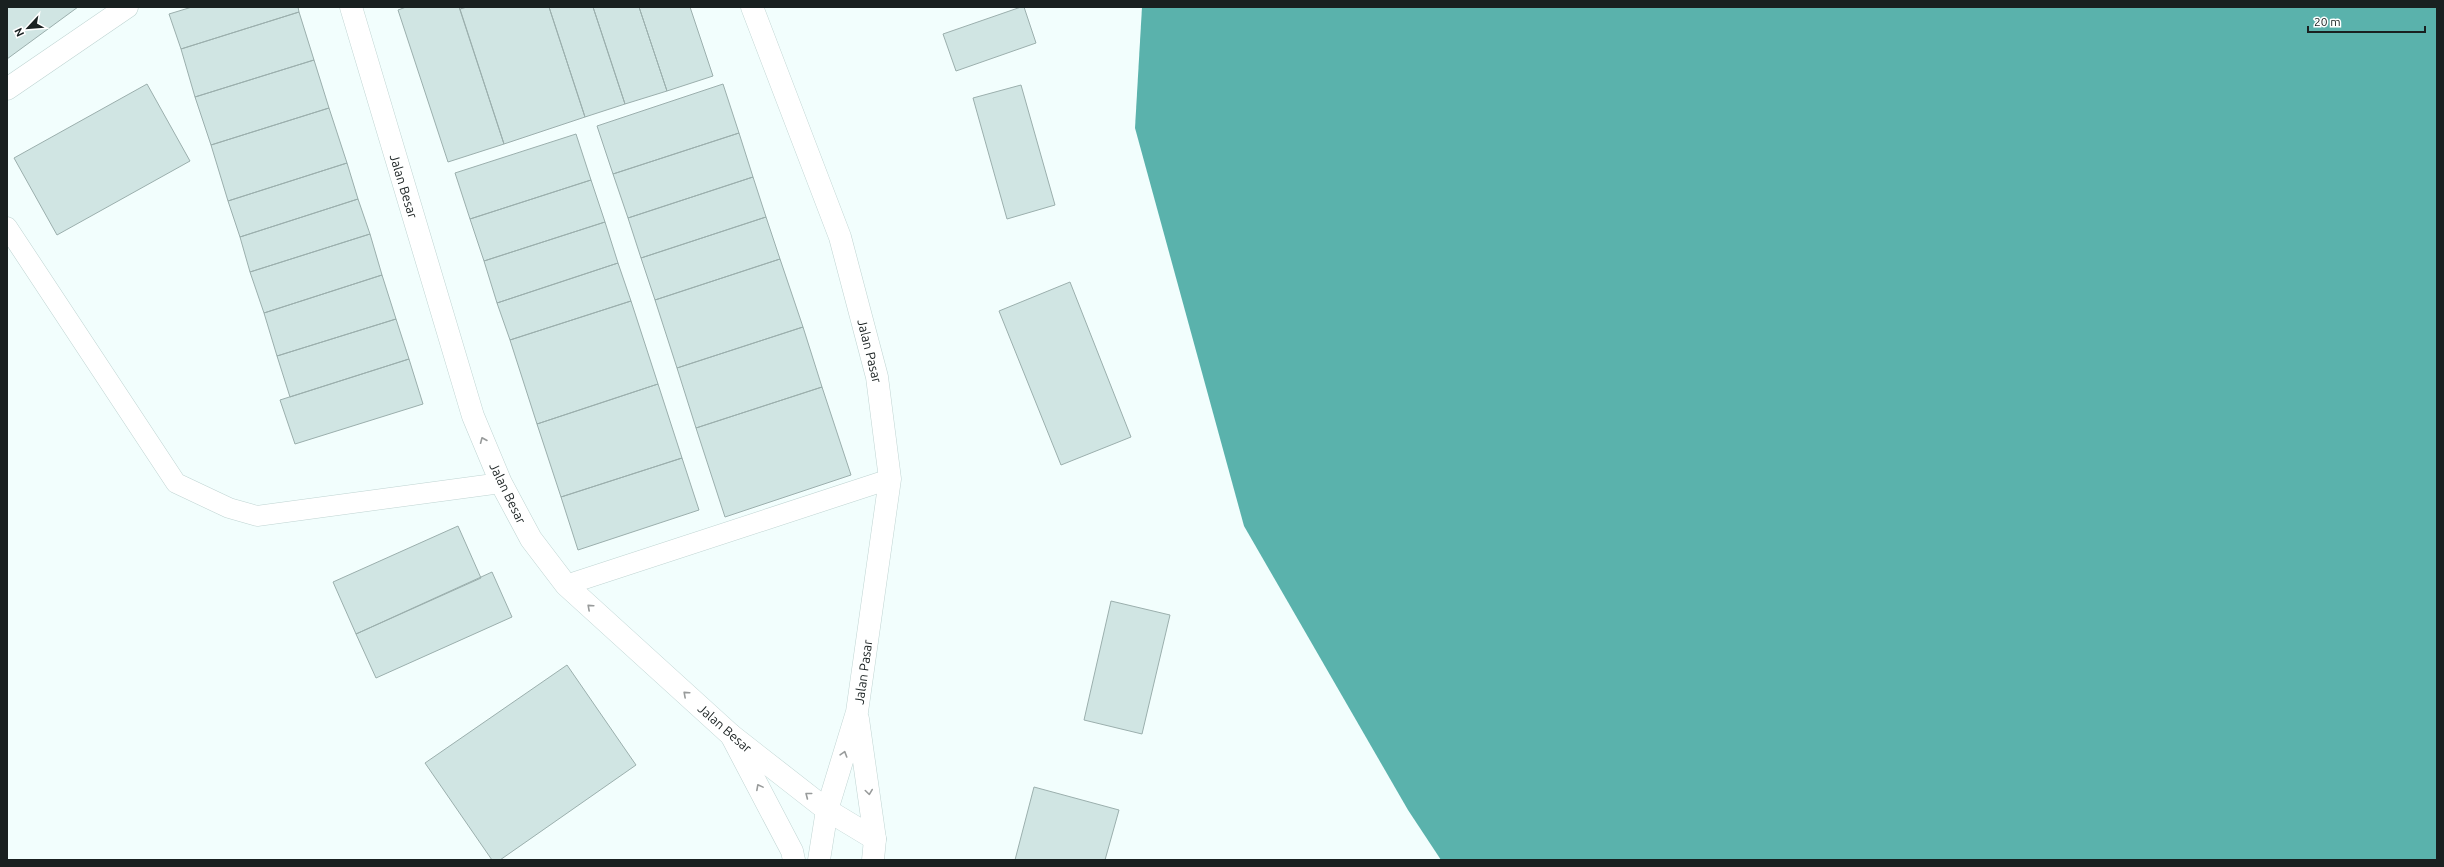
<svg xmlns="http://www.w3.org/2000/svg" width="2444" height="867" font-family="Ubuntu,sans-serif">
<rect width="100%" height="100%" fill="#f2fefd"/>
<path fill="#5ab2ac" d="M 1142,7 L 2437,7 L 2437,860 L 1441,860 L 1408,810 L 1244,526 L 1135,128 Z"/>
<path fill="#d0e5e3" stroke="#9bafad" d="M 7,7 L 78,7 L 7,59 Z
M 192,7 L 298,7 L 299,12 L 181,49 L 169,14 Z
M 406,7 L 459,7 L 504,144 L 448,162 L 398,10 Z
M 467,7 L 549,7 L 585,117 L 504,144 L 460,9 Z
M 549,7 L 593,7 L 625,104 L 585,117 Z
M 593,7 L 639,7 L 667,91 L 625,104 Z
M 639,7 L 690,7 L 713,76 L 667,91 Z
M 1021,7 L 1024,7 L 1036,43 L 956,71 L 943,34 Z
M 299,12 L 314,60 L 195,97 L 181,49 Z
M 314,60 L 329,108 L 211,145 L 195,97 Z
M 147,84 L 190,161 L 57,235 L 14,158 Z
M 723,84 L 739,133 L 613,174 L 597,126 Z
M 1021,85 L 1055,205 L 1007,219 L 973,98 Z
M 329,108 L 347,163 L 228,201 L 211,145 Z
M 739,133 L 753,177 L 628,218 L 613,174 Z
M 576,134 L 591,180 L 470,219 L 455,173 Z
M 347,163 L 358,199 L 240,237 L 228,201 Z
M 753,177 L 766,217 L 641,258 L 628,218 Z
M 591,180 L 605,222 L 484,261 L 470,219 Z
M 358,199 L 370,234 L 250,272 L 240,237 Z
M 766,217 L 780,259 L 655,300 L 641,258 Z
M 605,222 L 618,263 L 497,303 L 484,261 Z
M 370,234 L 382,275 L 264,313 L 250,272 Z
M 780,259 L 803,327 L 677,368 L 655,300 Z
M 618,263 L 631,301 L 510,340 L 497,303 Z
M 382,275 L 396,319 L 277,356 L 264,313 Z
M 1070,282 L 1131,437 L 1061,465 L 999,311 Z
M 631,301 L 658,384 L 537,424 L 510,340 Z
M 396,319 L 409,359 L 290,397 L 277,356 Z
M 803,327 L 822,387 L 696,428 L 677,368 Z
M 409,359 L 423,404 L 295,444 L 280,400 Z
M 658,384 L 682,458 L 561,497 L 537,424 Z
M 822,387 L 851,475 L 725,517 L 696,428 Z
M 682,458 L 699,510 L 578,550 L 561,497 Z
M 458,526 L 481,578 L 356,634 L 333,582 Z
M 492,572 L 512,617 L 376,678 L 356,634 Z
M 1111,601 L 1170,615 L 1142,734 L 1084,720 Z
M 567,665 L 636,765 L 500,860 L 492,860 L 425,763 Z
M 1034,787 L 1119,810 L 1105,860 L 1015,860 Z"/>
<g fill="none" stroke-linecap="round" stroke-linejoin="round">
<defs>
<path id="lane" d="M 7,227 L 176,483 L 229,508 L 257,516 L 501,483
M 566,585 L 890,479"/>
<path id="street" d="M 351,7 L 473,416 L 501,483 L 531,539 L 566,585 L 731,735 L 827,810 L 875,839
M 7,89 L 127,7"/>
<path id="secondary" d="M 752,7 L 840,237 L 877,377 L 890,479 L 857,712 L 827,810 L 819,860
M 858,719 L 875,839 L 873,860
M 731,735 L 792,851 L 794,860"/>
</defs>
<use href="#lane" stroke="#bfd4d2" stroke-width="21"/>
<use href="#street" stroke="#bfd4d2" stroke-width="23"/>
<use href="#secondary" stroke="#bfd4d2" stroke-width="23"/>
<use href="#lane" stroke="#fff" stroke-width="20"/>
<use href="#street" stroke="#fff" stroke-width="22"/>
<use href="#secondary" stroke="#fff" stroke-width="22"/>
</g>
<defs><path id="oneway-chevron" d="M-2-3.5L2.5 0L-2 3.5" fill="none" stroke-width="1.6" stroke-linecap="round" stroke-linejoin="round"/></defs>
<g stroke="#989b9b">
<use href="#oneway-chevron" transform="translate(483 440) rotate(-113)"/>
<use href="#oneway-chevron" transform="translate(590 607) rotate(-138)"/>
<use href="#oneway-chevron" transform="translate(686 694) rotate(-138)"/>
<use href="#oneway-chevron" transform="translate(844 754) rotate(-73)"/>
<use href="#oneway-chevron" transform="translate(759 787) rotate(-118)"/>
<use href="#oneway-chevron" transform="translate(869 792) rotate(82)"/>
<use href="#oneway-chevron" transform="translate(808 795) rotate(-142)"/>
</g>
<g text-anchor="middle" stroke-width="4" stroke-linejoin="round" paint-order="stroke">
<g font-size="13" fill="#192020" stroke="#fff">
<text transform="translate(404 186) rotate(73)" y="5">Jalan Besar</text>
<text transform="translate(870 351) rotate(76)" y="5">Jalan Pasar</text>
<text transform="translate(508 493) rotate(64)" y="5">Jalan Besar</text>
<text transform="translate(863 672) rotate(-82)" y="5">Jalan Pasar</text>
<text transform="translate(725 728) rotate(41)" y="5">Jalan Besar</text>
</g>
</g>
<rect width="2444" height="867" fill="none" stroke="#192020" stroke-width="16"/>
<g transform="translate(28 28) rotate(244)" stroke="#ffffff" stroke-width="3" paint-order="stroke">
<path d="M0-3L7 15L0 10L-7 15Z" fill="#192020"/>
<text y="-6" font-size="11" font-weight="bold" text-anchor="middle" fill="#192020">N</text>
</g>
<path d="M2308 26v6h117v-6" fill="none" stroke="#192020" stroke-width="2"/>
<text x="2314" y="26" font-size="12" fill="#192020" stroke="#ffffff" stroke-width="3" paint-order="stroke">20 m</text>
</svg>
